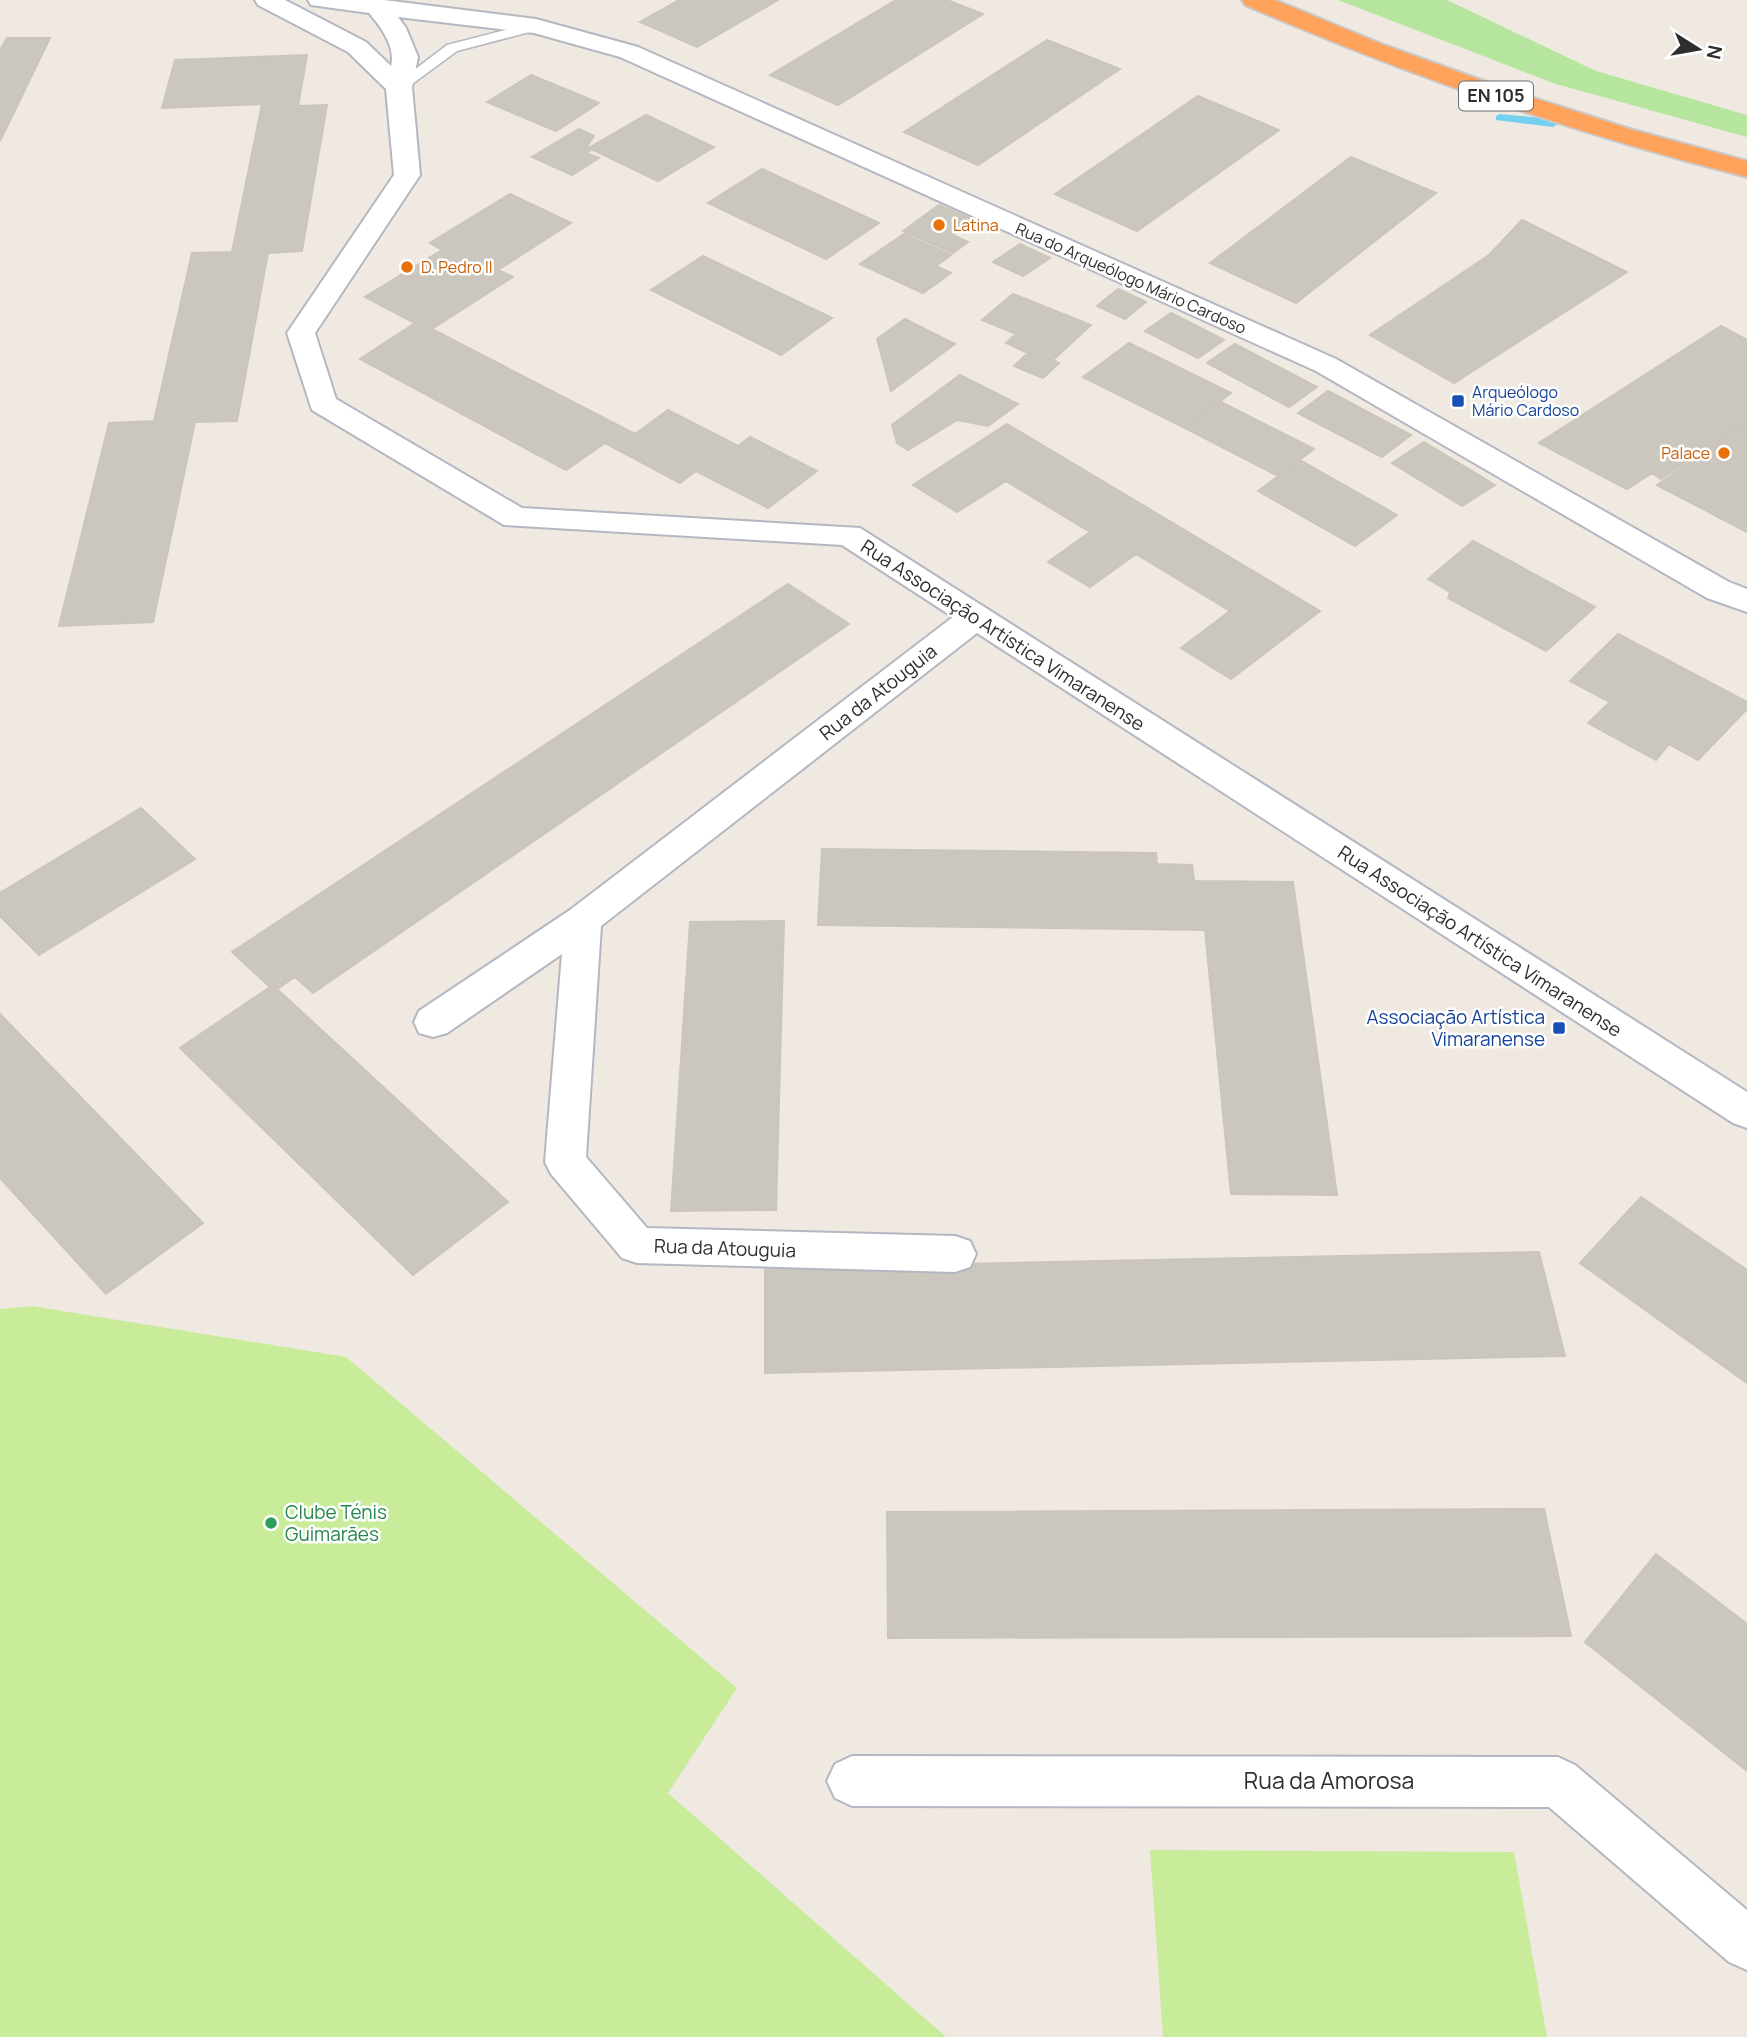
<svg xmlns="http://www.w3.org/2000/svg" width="1747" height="2037" font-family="Manrope,sans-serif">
<rect width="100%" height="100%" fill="#efe9e1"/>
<path fill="#b6e59e" d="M 1338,0 L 1447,0 L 1596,71 L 1747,115 L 1747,137 L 1556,84 Z"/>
<path fill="#c9ec9a" d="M 32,1306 L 346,1357 L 737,1688 L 668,1793 L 946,2037 L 0,2037 L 0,1309 Z
M 1150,1850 L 1514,1852 L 1547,2037 L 1163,2037 Z"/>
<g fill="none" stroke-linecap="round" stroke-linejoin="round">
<path fill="#75cff0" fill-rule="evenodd" d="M 1500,114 L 1553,119 L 1559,123 L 1553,127 L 1496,120 L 1496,116 Z"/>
</g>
<path fill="#cbc7bf" stroke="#cbc5ba" stroke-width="2" d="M 679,0 L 778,0 L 697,47 L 640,22 Z
M 896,0 L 947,0 L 983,14 L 838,105 L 770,75 Z
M 7,38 L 50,38 L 0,141 L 0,50 Z
M 1047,40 L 1120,69 L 978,165 L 904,132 Z
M 307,55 L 298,106 L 327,105 L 302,251 L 268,253 L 237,421 L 195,422 L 153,622 L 59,626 L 109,423 L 154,421 L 192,253 L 232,252 L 262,104 L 162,108 L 175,60 Z
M 531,75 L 599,103 L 556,131 L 487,102 Z
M 1198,96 L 1279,130 L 1137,231 L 1055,194 Z
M 646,115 L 714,147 L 658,181 L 589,148 Z
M 579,129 L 594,136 L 586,148 L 591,150 L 586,153 L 599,158 L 572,175 L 532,157 Z
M 1351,157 L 1436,193 L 1296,303 L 1210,263 Z
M 762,169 L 879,223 L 826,259 L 708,203 Z
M 510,194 L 571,223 L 498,270 L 513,277 L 432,329 L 635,434 L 668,410 L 738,446 L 750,437 L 817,471 L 768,508 L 696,471 L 680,483 L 605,443 L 566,470 L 360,359 L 415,323 L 365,297 L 442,250 L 430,243 Z
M 939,205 L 974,220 L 953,235 L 968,242 L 953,253 L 903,231 Z
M 1522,220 L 1627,272 L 1454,383 L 1370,335 L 1489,255 Z
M 904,234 L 951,255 L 936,266 L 951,273 L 923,293 L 860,264 Z
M 1020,244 L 1050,258 L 1023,276 L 993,262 Z
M 703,256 L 832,318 L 781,355 L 651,290 Z
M 1118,289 L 1146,302 L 1125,319 L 1097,306 Z
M 1013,294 L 1091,325 L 1053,360 L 1059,363 L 1043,378 L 1014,366 L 1028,353 L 1006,343 L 1016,334 L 982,320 Z
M 1171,313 L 1224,340 L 1198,358 L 1145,331 Z
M 905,319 L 955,344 L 891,391 L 877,339 Z
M 1721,326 L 1747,340 L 1747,419 L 1661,479 L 1652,473 L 1627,489 L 1539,443 Z
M 1129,343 L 1231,393 L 1185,428 L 1083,377 Z
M 1235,344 L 1317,387 L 1289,407 L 1207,363 Z
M 960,375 L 1018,404 L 988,426 L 957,420 L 908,450 L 897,443 L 892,425 Z
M 1328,391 L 1411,435 L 1382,457 L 1298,413 Z
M 1221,402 L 1314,449 L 1278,476 L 1185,428 Z
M 1747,421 L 1747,532 L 1657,485 Z
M 1007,424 L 1320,611 L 1231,679 L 1181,648 L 1230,611 L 1136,554 L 1090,587 L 1048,562 L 1090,532 L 1006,481 L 957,512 L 913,485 Z
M 1424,442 L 1495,485 L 1462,506 L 1392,463 Z
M 1300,460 L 1397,515 L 1355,546 L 1258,491 Z
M 1473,541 L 1595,607 L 1546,651 L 1448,598 L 1450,592 L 1428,579 Z
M 788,584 L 849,624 L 313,993 L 295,977 L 277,989 L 508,1202 L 413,1275 L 180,1048 L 270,987 L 232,952 Z
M 1618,634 L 1747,702 L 1747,709 L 1698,760 L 1669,744 L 1656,760 L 1588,723 L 1610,702 L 1570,681 Z
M 141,808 L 195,859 L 39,955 L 0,916 L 0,893 Z
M 822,849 L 1156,853 L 1157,864 L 1192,865 L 1194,881 L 1293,882 L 1337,1195 L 1231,1194 L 1205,930 L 818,925 Z
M 784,921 L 776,1210 L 671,1211 L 690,922 Z
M 0,1014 L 203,1223 L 106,1294 L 0,1178 Z
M 1641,1197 L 1747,1270 L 1747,1383 L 1580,1263 Z
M 1539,1252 L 1565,1356 L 765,1373 L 765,1268 Z
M 1544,1509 L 1571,1636 L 888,1638 L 887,1512 Z
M 1656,1554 L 1747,1624 L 1747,1771 L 1585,1642 Z"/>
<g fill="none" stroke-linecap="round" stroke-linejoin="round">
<defs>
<path id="lane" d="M 536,22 L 541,23 L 541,29 L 457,51 L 404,90 L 399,91 L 392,87 L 447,45 Z"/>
<path id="street" d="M 255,0 L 285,0 L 366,42 L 391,66 C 396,47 381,27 369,13 L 311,5 L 308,0 L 384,0 L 536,19 L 638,47 L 1336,359 L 1729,582 L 1747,589 L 1747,612 L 1707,598 L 1316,371 L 620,57 L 534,33 L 398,17 L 406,28 L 418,57 L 412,87 L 420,175 L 315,333 L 336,399 L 522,508 L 860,528 L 1747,1092 L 1747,1128 L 1733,1123 L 977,633 L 601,926 L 586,1157 L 647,1228 L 955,1236 L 970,1241 L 976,1254 L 970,1267 L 955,1272 L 637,1263 L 622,1258 L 551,1174 L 545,1162 L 562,954 L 447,1033 L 433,1037 L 419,1033 L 414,1022 L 419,1011 L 570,910 L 953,617 L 842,545 L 504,525 L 312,410 L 287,333 L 394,175 L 386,89 L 348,52 L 258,5 Z
M 852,1756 L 1558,1757 L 1575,1765 L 1747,1910 L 1747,1970 L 1729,1962 L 1549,1807 L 852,1806 L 835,1798 L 827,1781 L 835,1764 Z"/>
<path id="highway" d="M 1242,0 L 1275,0 L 1384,45 L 1506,89 L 1630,129 L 1747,161 L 1747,177 C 1575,134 1408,75 1245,5 Z"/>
</defs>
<use href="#lane" stroke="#b4b7c1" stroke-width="3"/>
<use href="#street" stroke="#b4b7c1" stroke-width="4"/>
<use href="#highway" stroke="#c9c9c9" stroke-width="4"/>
<use href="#lane" fill="#fff" fill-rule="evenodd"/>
<use href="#street" fill="#fff" fill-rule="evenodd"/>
<use href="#highway" fill="#ffa35c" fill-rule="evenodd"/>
</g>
<g fill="#e8710a" stroke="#fff" stroke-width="2.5">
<circle cx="939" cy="225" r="7"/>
<circle cx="407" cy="267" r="7"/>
<circle cx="1724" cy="453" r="7"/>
</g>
<g fill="#1a4fb4" stroke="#fff" stroke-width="2.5">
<rect x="1451" y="394" width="14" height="14" rx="3.5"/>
<rect x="1552" y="1021" width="14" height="14" rx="3.5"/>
</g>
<circle fill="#2e9e5b" stroke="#fff" stroke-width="2.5" cx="271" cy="1523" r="7"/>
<g text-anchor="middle" stroke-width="5" stroke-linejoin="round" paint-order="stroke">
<g font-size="16" fill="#c56008" stroke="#fff" text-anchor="start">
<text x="953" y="231">Latina</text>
<text x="421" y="273">D. Pedro II</text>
<text x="1710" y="459" text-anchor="end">Palace</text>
</g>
<g font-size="16" fill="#2e2e2e" stroke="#fff">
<text transform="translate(1131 278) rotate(24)" y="6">Rua do Arqueólogo Mário Cardoso</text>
</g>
<g font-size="16" fill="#164399" stroke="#fff" text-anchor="start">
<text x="1472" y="398">Arqueólogo<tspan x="1472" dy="18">Mário Cardoso</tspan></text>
</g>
<rect fill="#fff" stroke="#6d6d6d" stroke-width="2" x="1459" y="81.5" width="74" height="29" rx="5"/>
<g font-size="18" font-weight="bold" fill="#2e2e2e">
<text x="1496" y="102">EN 105</text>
</g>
<g font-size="19" fill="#2e2e2e" stroke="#fff">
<text transform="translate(1003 635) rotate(33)" y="7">Rua Associação Artística Vimaranense</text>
<text transform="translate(878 692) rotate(-38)" y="7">Rua da Atouguia</text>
<text transform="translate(1480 941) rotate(33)" y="7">Rua Associação Artística Vimaranense</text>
<text transform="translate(725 1248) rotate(2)" y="7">Rua da Atouguia</text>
</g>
<g font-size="19" fill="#164399" stroke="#fff" text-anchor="end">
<text x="1545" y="1024">Associação Artística<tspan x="1545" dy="22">Vimaranense</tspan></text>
</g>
<g font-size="19" fill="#27864d" stroke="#fff" text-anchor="start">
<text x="285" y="1519">Clube Ténis<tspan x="285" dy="22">Guimarães</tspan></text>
</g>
<g font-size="23" fill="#2e2e2e" stroke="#fff">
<text x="1329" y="1789">Rua da Amorosa</text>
</g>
</g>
<g transform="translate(1698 49) rotate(101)" stroke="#ffffff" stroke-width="5" paint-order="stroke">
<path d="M0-5L12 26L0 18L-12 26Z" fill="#2e2e2e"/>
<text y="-10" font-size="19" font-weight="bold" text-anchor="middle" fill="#2e2e2e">N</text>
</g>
</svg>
